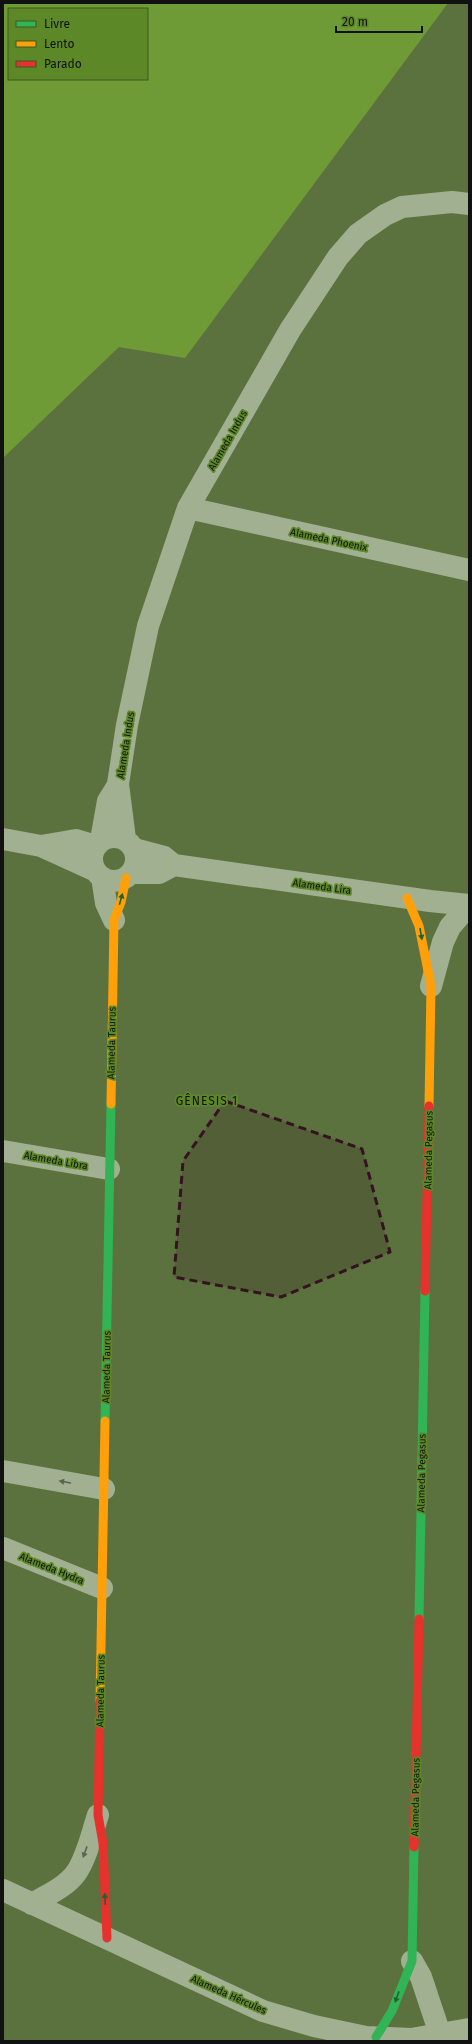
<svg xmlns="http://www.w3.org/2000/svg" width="472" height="2044" font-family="'Fira Sans',sans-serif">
<rect width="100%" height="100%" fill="#5b723e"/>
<path fill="#6f9b37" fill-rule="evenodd" d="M 3,3 L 448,3 L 185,358 L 119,347 L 3,458 ZM 9,9 L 147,9 L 147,79 L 9,79 Z"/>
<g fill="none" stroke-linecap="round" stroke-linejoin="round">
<path stroke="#a2b092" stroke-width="22" d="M 188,508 L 469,570
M92 859a22 22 0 1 1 44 0a22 22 0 1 1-44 0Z
M 3,839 L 41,846 L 96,871
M 125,839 L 118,784 L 127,725 L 148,626 L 188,508 L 290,330 L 338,257 L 358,234 L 385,215 L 402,207 L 452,202 L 469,204
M 101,840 L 108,801 L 118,785
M 41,846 L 76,840 L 96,846
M 134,849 L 164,857 L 174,865 L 430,901 L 469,905
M 132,873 L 159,873 L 174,865
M 102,877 L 106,903 L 114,920
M 431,986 L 443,942 L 450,927 L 469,905
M 3,1151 L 109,1169
M 3,1471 L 104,1489
M 3,1548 L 102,1588
M 3,1890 L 263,2011 L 314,2026 L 366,2037 L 411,2039 L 469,2029
M 32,1904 C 47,1895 66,1887 76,1873 C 87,1857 92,1833 98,1815
M 412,1961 L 421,1977 L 440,2034"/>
<path stroke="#30b455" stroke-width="9" d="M 105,1421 L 111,1104
M 419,1619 L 425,1291
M 376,2037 L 392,2011 L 412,1961 L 414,1847"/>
<path stroke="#ff9f0a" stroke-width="9" d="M 407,898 L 419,926 L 431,986 L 429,1106
M 111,1104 L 114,920 L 121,902 L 126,878
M 100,1701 L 105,1421"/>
<path stroke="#e5322d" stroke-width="9" d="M 425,1291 L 429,1106
M 100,1701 L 98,1815 L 103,1843 L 107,1938
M 414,1847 L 419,1619"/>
</g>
<defs><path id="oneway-solid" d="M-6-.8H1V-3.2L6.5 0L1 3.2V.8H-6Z"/></defs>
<g fill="#206233">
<use href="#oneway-solid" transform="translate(121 899) rotate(-74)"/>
<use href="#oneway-solid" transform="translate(421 934) rotate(80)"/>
<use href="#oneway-solid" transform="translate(105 1899) rotate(-92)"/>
<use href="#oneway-solid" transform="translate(397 1997) rotate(110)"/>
</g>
<g fill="#5a6052">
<use href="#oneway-solid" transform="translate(65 1482) rotate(-170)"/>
<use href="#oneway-solid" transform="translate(85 1852) rotate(110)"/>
</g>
<path fill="#341220" fill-opacity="0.2" stroke="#341220" stroke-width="3" stroke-dasharray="8 5" stroke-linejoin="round" d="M 225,1101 L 362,1149 L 390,1252 L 281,1297 L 174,1277 L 183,1161 Z"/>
<g text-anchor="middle" stroke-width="3.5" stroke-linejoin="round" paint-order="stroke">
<g font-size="10" fill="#111" stroke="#5d8828">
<text transform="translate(227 440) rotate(-60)" y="4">Alameda Indus</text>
<text transform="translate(329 539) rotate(12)" y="4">Alameda Phoenix</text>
<text transform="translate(125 745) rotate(-81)" y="4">Alameda Indus</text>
<text transform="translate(322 886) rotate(8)" y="4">Alameda Lira</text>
<text transform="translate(111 1043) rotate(-89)" y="4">Alameda Taurus</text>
<text transform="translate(428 1150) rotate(-89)" y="4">Alameda Pegasus</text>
<text transform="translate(56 1160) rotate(10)" y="4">Alameda Libra</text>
<text transform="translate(106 1367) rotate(-89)" y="4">Alameda Taurus</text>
<text transform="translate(421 1473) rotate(-89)" y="4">Alameda Pegasus</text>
<text transform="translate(52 1568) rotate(22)" y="4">Alameda Hydra</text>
<text transform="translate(100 1691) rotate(-89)" y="4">Alameda Taurus</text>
<text transform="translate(415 1797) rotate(-89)" y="4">Alameda Pegasus</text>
<text transform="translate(229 1994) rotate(24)" y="4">Alameda Hércules</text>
</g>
<g font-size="12" letter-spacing="1" fill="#111" stroke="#5d8828">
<text x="207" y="1105">GÊNESIS 1</text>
</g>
</g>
<rect width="472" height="2044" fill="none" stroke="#111111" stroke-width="8"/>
<rect x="8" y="8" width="140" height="72" fill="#5d8828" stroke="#3f581f"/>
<rect x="16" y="21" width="20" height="6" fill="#30b455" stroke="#3f581f"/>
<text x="44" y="28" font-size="12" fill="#111111">Livre</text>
<rect x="16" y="41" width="20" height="6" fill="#ff9f0a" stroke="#3f581f"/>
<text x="44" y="48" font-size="12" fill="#111111">Lento</text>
<rect x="16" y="61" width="20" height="6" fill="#e5322d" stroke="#3f581f"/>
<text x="44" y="68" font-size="12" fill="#111111">Parado</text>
<path d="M336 26v6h86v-6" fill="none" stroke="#111111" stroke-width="2"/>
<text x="342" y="26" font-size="12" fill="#111111" stroke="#5d8828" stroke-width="3" paint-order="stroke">20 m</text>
</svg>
